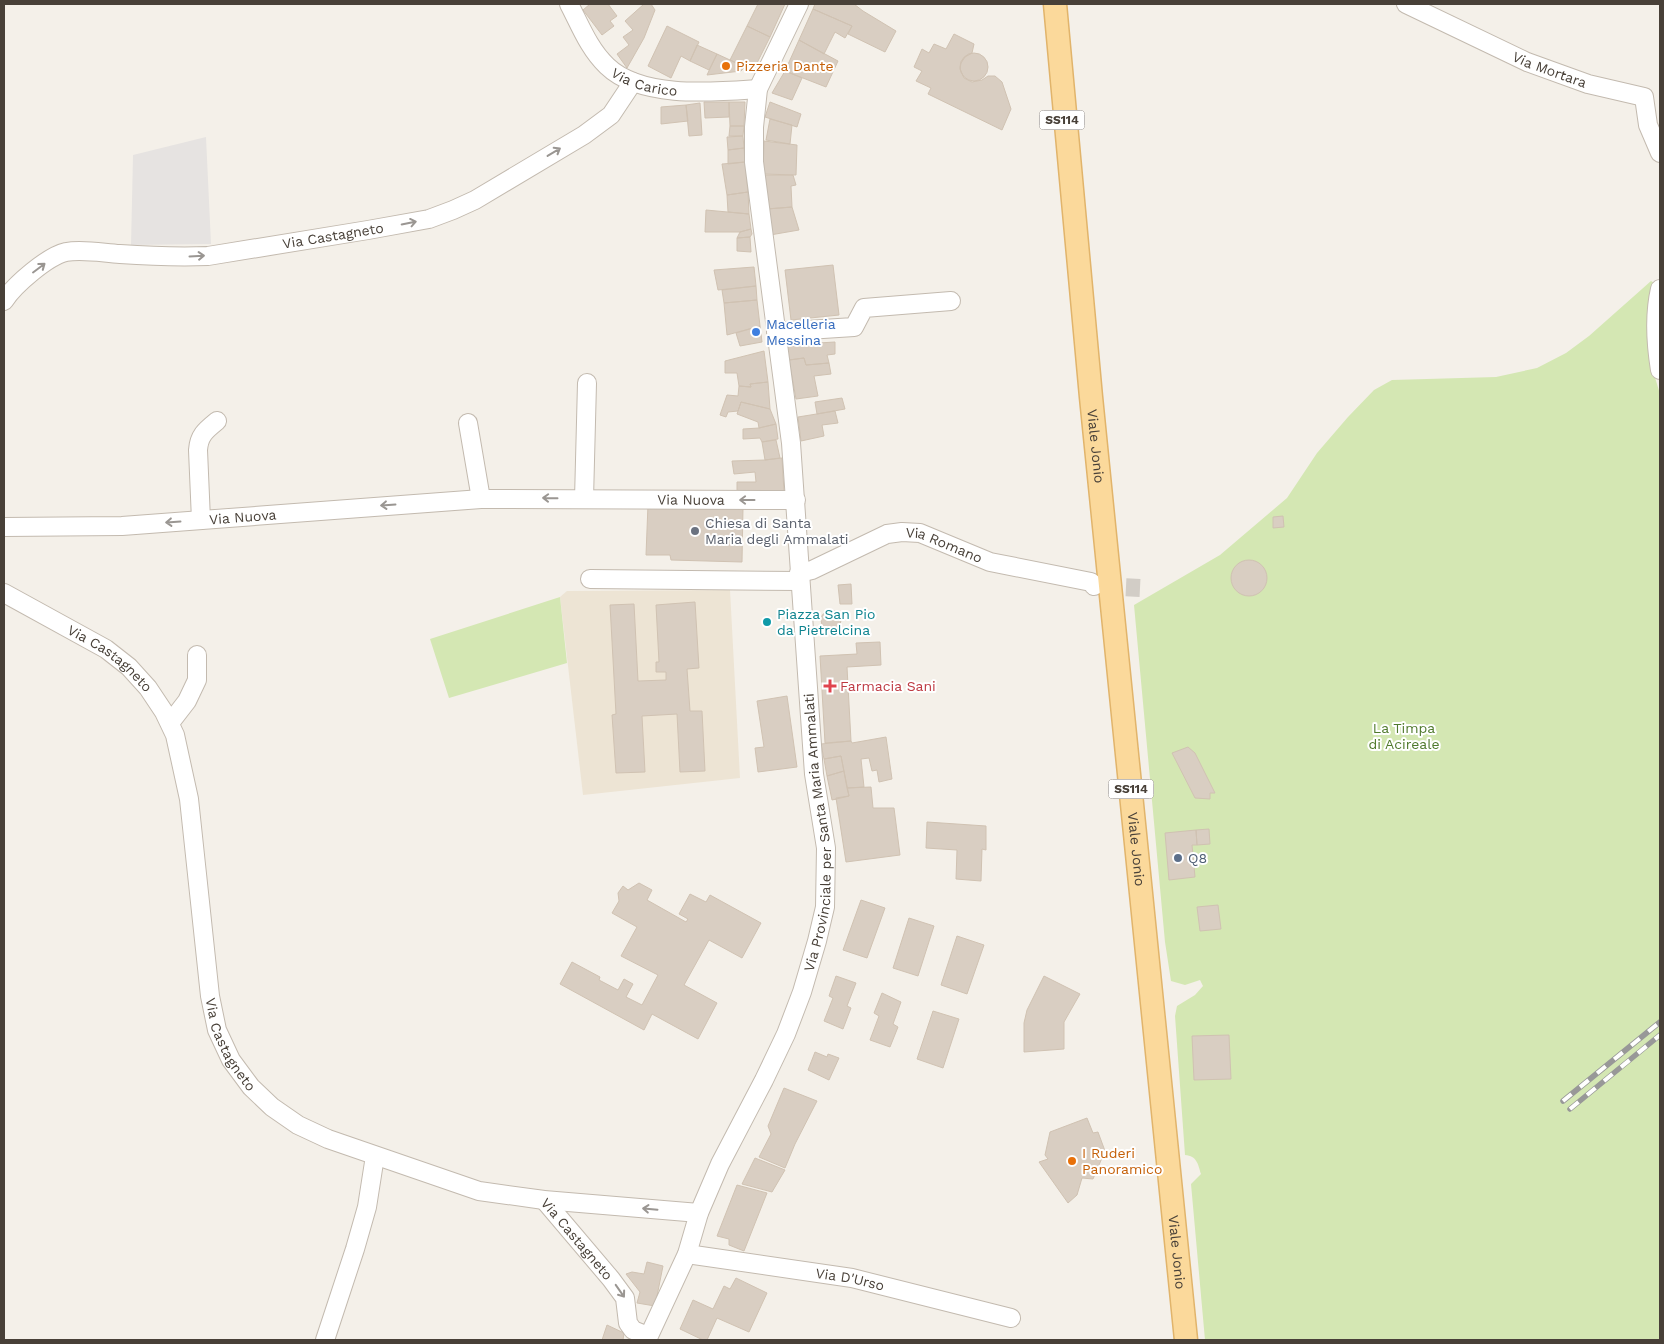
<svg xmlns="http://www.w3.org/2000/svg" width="1664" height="1344" font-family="'Work Sans',sans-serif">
<rect width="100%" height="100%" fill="#f4f0e9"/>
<path fill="#ede4d4" d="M 730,590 L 740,778 L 583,795 L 560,597 L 567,591 Z"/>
<path fill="#d4e7b3" d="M 1651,281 L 1656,284 L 1654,374 L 1660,394 L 1660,1340 L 1205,1340 L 1191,1184 L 1201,1174 C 1198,1164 1197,1156 1185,1155 L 1175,1016 L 1177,1006 L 1195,995 L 1203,986 L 1200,980 L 1185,985 L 1171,981 L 1165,942 L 1134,605 L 1220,555 L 1287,498 L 1317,453 L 1348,417 L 1374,390 L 1392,380 L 1496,377 L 1537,368 L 1566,353 L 1589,336 Z
M 560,597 L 567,663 L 449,698 L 430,639 Z"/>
<path fill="#e6e3e1" d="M 206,137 L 211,244 L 131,245 L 133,155 Z"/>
<path fill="#d9cec2" stroke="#d0c2b2" d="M 590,4 L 608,4 L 617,16 L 610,21 L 614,26 L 602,35 L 583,10 Z
M 644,4 L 651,4 L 655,10 L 644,38 L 627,68 L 617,54 L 629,45 L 623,37 L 633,30 L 625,21 Z
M 758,4 L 785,4 L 770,37 L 747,26 Z
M 815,4 L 854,4 L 863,11 L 896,31 L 885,52 L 848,34 L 852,26 L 813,9 Z
M 813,9 L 852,26 L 845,38 L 835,32 L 824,54 L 799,40 Z
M 667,26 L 699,42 L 690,61 L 681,56 L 671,78 L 648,66 Z
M 747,26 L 770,37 L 753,71 L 730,60 Z
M 954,34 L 974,44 L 972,53 L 965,57 L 961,63 L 960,69 L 964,78 L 972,82 L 982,80 L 988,76 L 995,76 L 1002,82 L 1011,109 L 1002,130 L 928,94 L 931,88 L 916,81 L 922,71 L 914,67 L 922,49 L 929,53 L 934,44 L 946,49 Z
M 799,40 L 838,61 L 826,87 L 785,71 Z
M 697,45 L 717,54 L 709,70 L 690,61 Z
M960 67a14 14 0 1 1 28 0a14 14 0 1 1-28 0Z
M 717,54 L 730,60 L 745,67 L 741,71 L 707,75 Z
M 785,71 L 802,78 L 792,100 L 772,93 Z
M 704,102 L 729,102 L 729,117 L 705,118 Z
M 729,102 L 745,102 L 744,126 L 730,126 Z
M 770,102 L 801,114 L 797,127 L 765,117 Z
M 700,103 L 702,135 L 689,136 L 686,105 Z
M 686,105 L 688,121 L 661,124 L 661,107 Z
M 770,119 L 792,125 L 790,144 L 766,140 Z
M 730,126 L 744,126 L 743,136 L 729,136 Z
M 743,136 L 744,148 L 728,150 L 727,137 Z
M 764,141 L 797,145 L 796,175 L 763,174 Z
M 744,148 L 745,162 L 728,164 L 728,150 Z
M 745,162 L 748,192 L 727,195 L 722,164 Z
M 763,175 L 793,175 L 796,185 L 791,186 L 792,207 L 767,209 Z
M 748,192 L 749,214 L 728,212 L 727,195 Z
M 792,207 L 799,230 L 770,235 L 767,209 Z
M 706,210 L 749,214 L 751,229 L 740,232 L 705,232 Z
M 751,229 L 752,234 L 750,237 L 737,238 L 740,232 Z
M 750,237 L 751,252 L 737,251 L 737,238 Z
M 833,265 L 839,315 L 791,320 L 785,270 Z
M 754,267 L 756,286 L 718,290 L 714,270 Z
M 756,286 L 757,300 L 724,303 L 722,290 Z
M 757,300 L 760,326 L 727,335 L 724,303 Z
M 760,326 L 762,342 L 740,346 L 736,333 Z
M 835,342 L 835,354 L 827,355 L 829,363 L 806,365 L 804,358 L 789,360 L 786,345 Z
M 764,351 L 768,382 L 750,384 L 751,387 L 739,386 L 737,373 L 725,373 L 725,361 Z
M 804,358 L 806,365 L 829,363 L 831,374 L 814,376 L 818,396 L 796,399 L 789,360 Z
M 768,382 L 770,409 L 741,402 L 738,411 L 728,412 L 726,417 L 720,415 L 727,395 L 738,396 L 739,386 L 751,387 L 750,384 Z
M 842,398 L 845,409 L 817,414 L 815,402 Z
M 741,402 L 770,409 L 776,424 L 759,428 L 758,422 L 737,414 Z
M 835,411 L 838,423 L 822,425 L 824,436 L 801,441 L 798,417 Z
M 776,424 L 778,439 L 762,442 L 760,438 L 743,439 L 743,429 L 759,428 Z
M 776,440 L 780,458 L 765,460 L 762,442 Z
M 782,458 L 784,492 L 737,491 L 737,482 L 756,482 L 755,472 L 734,474 L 732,461 L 765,460 Z
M 648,505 L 743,507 L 742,562 L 671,560 L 670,555 L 646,555 Z
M 1283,516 L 1284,527 L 1273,528 L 1273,517 Z
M1231 578a18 18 0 1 1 36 0a18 18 0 1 1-36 0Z
M 851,584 L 852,604 L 840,604 L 838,585 Z
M 695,602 L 699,668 L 687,669 L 690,711 L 702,711 L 705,771 L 680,772 L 677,714 L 642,716 L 645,772 L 616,773 L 612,715 L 616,714 L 610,605 L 634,604 L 638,681 L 666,680 L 666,672 L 656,672 L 656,662 L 659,662 L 656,605 Z
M821 620a10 10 0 1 1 20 0a10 10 0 1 1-20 0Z
M 880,642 L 881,665 L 847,667 L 851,741 L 825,743 L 820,656 L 857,654 L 856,643 Z
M 787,696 L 797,767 L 758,772 L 755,748 L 764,747 L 757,701 Z
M 886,737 L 892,779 L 879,782 L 877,770 L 872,771 L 869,758 L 861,759 L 864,787 L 847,788 L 841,756 L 824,759 L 821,744 L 851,741 L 852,743 Z
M 1188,747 L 1195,753 L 1215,793 L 1210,793 L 1210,799 L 1195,798 L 1172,753 Z
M 841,756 L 844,771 L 827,776 L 824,759 Z
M 844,771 L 849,796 L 832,800 L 827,776 Z
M 871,787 L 873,808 L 894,808 L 900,855 L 846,862 L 836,798 L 849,796 L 847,788 Z
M 927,822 L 986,826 L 986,850 L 982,849 L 981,881 L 956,879 L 957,850 L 926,848 Z
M 1209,829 L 1210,844 L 1197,845 L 1196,830 Z
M 1196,830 L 1197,845 L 1192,845 L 1195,877 L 1169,880 L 1165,833 Z
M 639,883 L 652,890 L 647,900 L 686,922 L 688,919 L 679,914 L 690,894 L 706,902 L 710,895 L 761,923 L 742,958 L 709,940 L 684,985 L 717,1003 L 698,1039 L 652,1014 L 644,1030 L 560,984 L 572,962 L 600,977 L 599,980 L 618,990 L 624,979 L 633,984 L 626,997 L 642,1005 L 658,975 L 621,956 L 637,927 L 612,913 L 619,901 L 618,893 L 623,886 L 628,890 Z
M 861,900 L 885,908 L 867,958 L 843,950 Z
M 1218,905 L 1221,929 L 1200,931 L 1197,907 Z
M 909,918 L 934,926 L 918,976 L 893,968 Z
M 957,936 L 984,945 L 967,994 L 941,985 Z
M 836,976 L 856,983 L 847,1006 L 851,1008 L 843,1029 L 824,1021 L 833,998 L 829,996 Z
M 1044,976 L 1080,994 L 1064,1022 L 1064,1049 L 1024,1052 L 1024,1023 L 1027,1010 Z
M 882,993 L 901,1002 L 893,1024 L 898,1027 L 890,1047 L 870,1040 L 879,1016 L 874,1013 Z
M 933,1011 L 959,1019 L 943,1068 L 917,1059 Z
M 1229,1035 L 1231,1079 L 1194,1080 L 1192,1036 Z
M 815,1052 L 827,1057 L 828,1054 L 839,1058 L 829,1080 L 808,1070 Z
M 784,1088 L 817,1101 L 795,1144 L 785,1168 L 759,1157 L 771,1134 L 768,1126 Z
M 1087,1118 L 1093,1133 L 1098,1132 L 1105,1151 L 1093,1179 L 1082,1178 L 1077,1195 L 1068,1203 L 1039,1162 L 1048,1159 L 1045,1155 L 1050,1132 Z
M 755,1158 L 785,1170 L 772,1192 L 742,1184 Z
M 737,1185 L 767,1193 L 744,1251 L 729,1245 L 729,1239 L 717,1236 Z
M 647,1262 L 663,1266 L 655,1306 L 637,1303 L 640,1292 L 626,1274 L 632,1272 L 644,1274 Z
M 736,1278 L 767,1293 L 749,1332 L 717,1318 L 707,1340 L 703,1340 L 680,1329 L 693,1300 L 713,1309 L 724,1286 L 730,1289 Z
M 607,1325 L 624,1333 L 623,1340 L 602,1340 Z"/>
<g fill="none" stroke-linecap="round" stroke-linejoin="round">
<path stroke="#d2cdc6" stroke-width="18" stroke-dasharray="18 9" stroke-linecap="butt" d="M 1099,586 L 1140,588"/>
<defs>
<g id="minor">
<path id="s1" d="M 569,4 C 580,25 589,49 607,66 C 641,99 714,92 758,89"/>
<path id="s2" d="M 1406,4 L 1527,62 L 1588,84 L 1644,97 L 1648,125 L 1660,153"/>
<path d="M 1660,289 C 1654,315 1656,345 1660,370"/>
<path id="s3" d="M 4,301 C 14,285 48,256 66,252 C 83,249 103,253 120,254 C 149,256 178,257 208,256 L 368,230 L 429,219 L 453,210 L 475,200 L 584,135 L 611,115 L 633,82"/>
<path d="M 776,332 L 854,327 L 864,308 L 951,301"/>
<path d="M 468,423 L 481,499"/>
<path d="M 584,499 L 587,383"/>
<path d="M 201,520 L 198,450 C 199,435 206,430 217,421"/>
<path id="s4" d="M 4,527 L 122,526 L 481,499 L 796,500"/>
<path id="s5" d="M 799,573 L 812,570 L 887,534 L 902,532 L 920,533 L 990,562 L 1091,582 L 1094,586"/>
<path d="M 590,579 L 800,581"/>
<path id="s6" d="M 4,593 L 106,649 L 129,667 L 148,688 L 164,712 L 175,735 L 189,799 L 210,996 L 217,1030 L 231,1060 L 251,1087 L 272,1107 L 298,1125 L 328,1139 L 479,1191 L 544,1200 L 699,1213"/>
<path d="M 170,723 L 187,701 L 197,680 L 197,655"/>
<path id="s7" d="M 544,1200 L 611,1279 L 625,1298 L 628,1323 L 633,1330 L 648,1336"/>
<path id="s8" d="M 687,1254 L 852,1278 L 1011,1318"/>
<path d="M 325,1340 L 355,1249 L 367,1207 L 375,1156"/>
<path id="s9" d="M 647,1340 L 687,1254 L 699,1213 L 720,1164 L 764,1080 L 786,1034 L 802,992 L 817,941 L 825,907 L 826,848 L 814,774 L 791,443 L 754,162 L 754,127 L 758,89 L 799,4"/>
</g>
<g id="major">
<path id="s10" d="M 1055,4 L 1091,397 L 1186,1340"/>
</g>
</defs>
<use href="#minor" stroke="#c3baaf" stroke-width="20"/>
<use href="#major" stroke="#e1b46b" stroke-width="25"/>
<use href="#minor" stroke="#fff" stroke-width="18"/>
<use href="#major" stroke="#fbd99b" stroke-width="22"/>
<defs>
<path id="rail" d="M 1563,1101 L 1660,1022
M 1570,1109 L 1660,1035"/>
</defs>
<use href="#rail" stroke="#989898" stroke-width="5.5"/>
<use href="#rail" stroke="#fff" stroke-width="4" stroke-dasharray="11" stroke-linecap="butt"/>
</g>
<defs><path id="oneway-shaft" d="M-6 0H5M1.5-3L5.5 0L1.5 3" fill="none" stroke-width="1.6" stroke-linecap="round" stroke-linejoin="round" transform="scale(1.25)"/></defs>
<g stroke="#9a9692">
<use href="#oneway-shaft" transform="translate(554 152) rotate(-31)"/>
<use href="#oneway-shaft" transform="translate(409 223) rotate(-11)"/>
<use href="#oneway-shaft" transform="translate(197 256) rotate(-3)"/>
<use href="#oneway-shaft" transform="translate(39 268) rotate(-37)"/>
<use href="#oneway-shaft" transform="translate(550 498) rotate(-179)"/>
<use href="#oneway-shaft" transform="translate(747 500) rotate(-180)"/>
<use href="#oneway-shaft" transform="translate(388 505) rotate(176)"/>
<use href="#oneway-shaft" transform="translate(173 522) rotate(176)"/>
<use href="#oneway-shaft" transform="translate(650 1209) rotate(-175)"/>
<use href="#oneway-shaft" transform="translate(620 1291) rotate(55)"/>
</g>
<g fill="#e8710a" stroke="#fff" stroke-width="2">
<circle cx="726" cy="66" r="5"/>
<circle cx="1072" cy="1161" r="5"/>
</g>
<circle fill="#3f7fe0" stroke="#fff" stroke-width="2" cx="756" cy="332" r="5"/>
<circle fill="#6b7280" stroke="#fff" stroke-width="2" cx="695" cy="531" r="5"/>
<circle fill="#0f9aa8" stroke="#fff" stroke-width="2" cx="767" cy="622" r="5"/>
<path fill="#e0444e" stroke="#fff" stroke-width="2" d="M827.5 678.5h5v5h5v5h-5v5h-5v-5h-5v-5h5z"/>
<circle fill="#5c6f8a" stroke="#fff" stroke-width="2" cx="1178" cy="858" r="5"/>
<g text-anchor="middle" stroke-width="4" stroke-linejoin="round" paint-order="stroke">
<g fill="#fff" stroke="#7f7974" stroke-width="1">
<rect x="1039.5" y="110.5" width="45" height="19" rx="4"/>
<rect x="1108.5" y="779.5" width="45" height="19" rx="4"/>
</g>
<g font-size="12" font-weight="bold" fill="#484038">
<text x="1062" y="124">SS114</text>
<text x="1131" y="793">SS114</text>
</g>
<g font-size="14" fill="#c56008" stroke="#fff" text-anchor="start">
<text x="736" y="71">Pizzeria Dante</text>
<text x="1082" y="1158">I Ruderi<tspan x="1082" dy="16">Panoramico</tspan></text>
</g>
<g font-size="14" fill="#484038" stroke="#fff">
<text dy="5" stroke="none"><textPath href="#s2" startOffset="158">Via Mortara</textPath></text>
<text dy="5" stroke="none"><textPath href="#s1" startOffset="115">Via Carico</textPath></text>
<text dy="5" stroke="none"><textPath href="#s3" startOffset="349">Via Castagneto</textPath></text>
<text dy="5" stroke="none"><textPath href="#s10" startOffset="444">Viale Jonio</textPath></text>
<text dy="5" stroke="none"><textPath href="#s4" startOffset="688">Via Nuova</textPath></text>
<text dy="5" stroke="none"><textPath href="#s4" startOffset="239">Via Nuova</textPath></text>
<text dy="5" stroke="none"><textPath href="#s5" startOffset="156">Via Romano</textPath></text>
<text dy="5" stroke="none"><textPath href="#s6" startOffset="125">Via Castagneto</textPath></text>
<text dy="5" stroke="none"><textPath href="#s9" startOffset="544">Via Provinciale per Santa Maria Ammalati</textPath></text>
<text dy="5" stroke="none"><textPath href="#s10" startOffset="849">Viale Jonio</textPath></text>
<text dy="5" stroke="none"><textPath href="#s6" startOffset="545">Via Castagneto</textPath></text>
<text dy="5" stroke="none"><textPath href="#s7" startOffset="51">Via Castagneto</textPath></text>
<text dy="5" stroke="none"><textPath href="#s10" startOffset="1254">Viale Jonio</textPath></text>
<text dy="5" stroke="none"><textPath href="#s8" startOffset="165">Via D'Urso</textPath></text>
</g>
<g font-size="14" fill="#366cbe" stroke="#fff" text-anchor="start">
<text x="766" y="329">Macelleria<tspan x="766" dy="16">Messina</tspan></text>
</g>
<g font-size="14" fill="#5b616d" stroke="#fff" text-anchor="start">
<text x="705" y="528">Chiesa di Santa<tspan x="705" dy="16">Maria degli Ammalati</tspan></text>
</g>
<g font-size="14" fill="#0d838f" stroke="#fff" text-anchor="start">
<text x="777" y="619">Piazza San Pio<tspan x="777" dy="16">da Pietrelcina</tspan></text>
</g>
<g font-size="14" fill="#be3a42" stroke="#fff" text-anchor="start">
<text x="840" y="691">Farmacia Sani</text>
</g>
<g font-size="14" fill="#4f792c" stroke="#fff">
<text x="1404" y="733">La Timpa<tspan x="1404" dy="16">di Acireale</tspan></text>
</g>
<g font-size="14" fill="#4e5e75" stroke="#fff" text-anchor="start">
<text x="1188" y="863">Q8</text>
</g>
</g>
<rect width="1664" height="1344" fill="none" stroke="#484038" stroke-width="10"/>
</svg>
